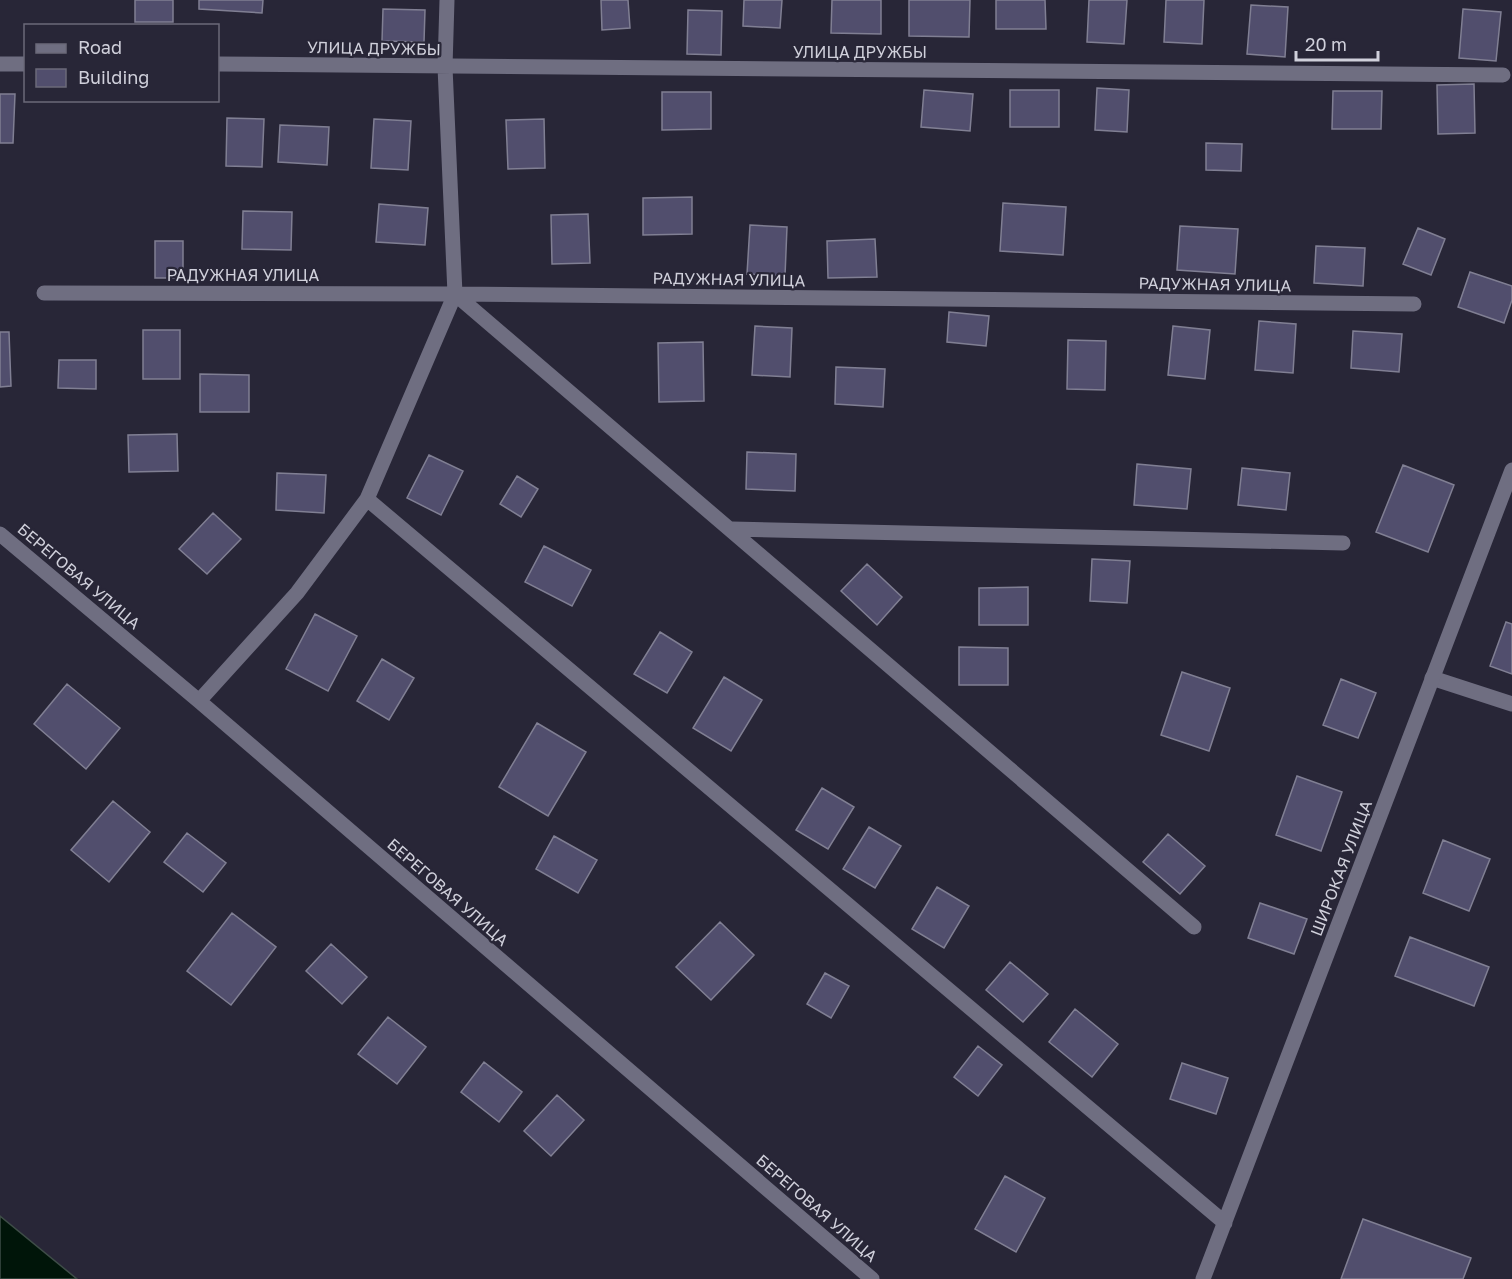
<svg xmlns="http://www.w3.org/2000/svg" width="1512" height="1279" font-family="'Golos Text',sans-serif">
<rect width="100%" height="100%" fill="#282637"/>
<path fill="#001509" stroke="#3e4d48" stroke-width="1.5" d="M 0,1216 L 77,1279 L 0,1279 Z"/>
<path fill="#514e6d" stroke="#807f93" stroke-width="1.5" d="M 135,0 L 173,0 L 173,22 L 135,22 Z
M 199,0 L 263,0 L 262,13 L 199,9 Z
M 601,0 L 628,0 L 630,28 L 602,30 Z
M 744,0 L 782,0 L 780,28 L 743,26 Z
M 832,0 L 881,0 L 881,34 L 831,33 Z
M 909,0 L 970,0 L 969,37 L 909,36 Z
M 996,0 L 1045,0 L 1046,29 L 996,29 Z
M 1089,0 L 1127,0 L 1124,44 L 1087,42 Z
M 1166,0 L 1204,0 L 1202,44 L 1164,42 Z
M 1251,5 L 1288,7 L 1285,57 L 1247,54 Z
M 383,9 L 425,10 L 424,42 L 382,41 Z
M 1463,9 L 1501,12 L 1496,61 L 1459,58 Z
M 688,10 L 722,11 L 721,55 L 687,54 Z
M 1474,84 L 1475,133 L 1438,134 L 1437,85 Z
M 1097,88 L 1129,90 L 1127,132 L 1095,130 Z
M 924,90 L 973,94 L 970,131 L 921,127 Z
M 1010,90 L 1059,90 L 1059,127 L 1010,127 Z
M 1333,91 L 1382,91 L 1381,129 L 1332,129 Z
M 662,92 L 711,92 L 711,129 L 662,130 Z
M 0,94 L 15,94 L 13,143 L 0,143 Z
M 227,118 L 264,119 L 262,167 L 226,166 Z
M 374,119 L 411,121 L 408,170 L 371,168 Z
M 544,119 L 545,168 L 508,169 L 506,120 Z
M 280,125 L 329,127 L 327,165 L 278,162 Z
M 1206,143 L 1242,144 L 1241,171 L 1206,170 Z
M 692,197 L 692,234 L 643,235 L 643,198 Z
M 1003,203 L 1066,207 L 1063,255 L 1000,251 Z
M 379,204 L 428,208 L 425,245 L 376,242 Z
M 243,211 L 292,212 L 291,250 L 242,249 Z
M 588,214 L 590,263 L 552,264 L 551,215 Z
M 750,225 L 787,227 L 785,276 L 747,274 Z
M 1180,226 L 1238,229 L 1235,274 L 1177,270 Z
M 1418,228 L 1445,239 L 1431,275 L 1403,264 Z
M 875,239 L 877,277 L 828,278 L 827,241 Z
M 155,241 L 183,241 L 183,278 L 155,278 Z
M 1316,246 L 1365,248 L 1363,286 L 1314,283 Z
M 1470,272 L 1512,286 L 1512,300 L 1504,323 L 1458,307 Z
M 949,312 L 989,316 L 986,346 L 947,342 Z
M 1259,321 L 1296,324 L 1293,373 L 1255,370 Z
M 755,326 L 792,328 L 790,377 L 752,375 Z
M 1173,326 L 1210,330 L 1205,379 L 1168,375 Z
M 143,330 L 180,330 L 180,379 L 143,379 Z
M 1353,331 L 1402,334 L 1399,372 L 1351,368 Z
M 0,332 L 9,332 L 11,386 L 0,387 Z
M 1068,340 L 1106,341 L 1105,390 L 1067,389 Z
M 703,342 L 704,401 L 659,402 L 658,343 Z
M 59,360 L 96,360 L 96,389 L 58,388 Z
M 836,367 L 885,369 L 883,407 L 835,404 Z
M 200,374 L 249,375 L 249,412 L 200,412 Z
M 177,434 L 178,471 L 129,472 L 128,435 Z
M 747,452 L 796,454 L 795,491 L 746,489 Z
M 429,455 L 463,471 L 441,515 L 407,498 Z
M 1137,464 L 1191,469 L 1187,509 L 1134,505 Z
M 1403,465 L 1454,485 L 1428,552 L 1376,532 Z
M 1242,468 L 1290,473 L 1286,510 L 1238,505 Z
M 277,473 L 326,475 L 324,513 L 276,510 Z
M 517,476 L 538,489 L 521,517 L 500,504 Z
M 213,513 L 241,539 L 207,574 L 179,549 Z
M 544,546 L 591,570 L 572,606 L 525,582 Z
M 1092,559 L 1130,561 L 1127,603 L 1090,601 Z
M 867,564 L 902,597 L 877,625 L 841,591 Z
M 1028,587 L 1028,625 L 979,625 L 979,588 Z
M 315,614 L 357,636 L 328,691 L 286,669 Z
M 1506,622 L 1512,624 L 1512,674 L 1490,666 Z
M 660,632 L 692,652 L 667,693 L 634,674 Z
M 959,647 L 1008,648 L 1008,685 L 959,685 Z
M 382,659 L 414,678 L 389,720 L 357,701 Z
M 1182,672 L 1230,688 L 1209,751 L 1161,735 Z
M 724,677 L 762,700 L 731,751 L 693,728 Z
M 1341,679 L 1376,693 L 1358,738 L 1323,725 Z
M 67,684 L 120,728 L 86,769 L 34,724 Z
M 537,723 L 586,752 L 548,816 L 499,787 Z
M 1297,776 L 1342,792 L 1321,851 L 1276,835 Z
M 822,788 L 854,807 L 828,849 L 796,830 Z
M 113,801 L 150,832 L 109,882 L 71,850 Z
M 869,827 L 901,846 L 875,888 L 843,869 Z
M 187,833 L 226,863 L 203,892 L 164,862 Z
M 1168,834 L 1205,866 L 1180,894 L 1143,862 Z
M 554,836 L 597,860 L 578,893 L 536,869 Z
M 1443,840 L 1490,859 L 1469,911 L 1423,893 Z
M 937,887 L 969,906 L 944,948 L 912,929 Z
M 1260,903 L 1307,919 L 1294,954 L 1248,938 Z
M 232,913 L 276,947 L 231,1005 L 187,971 Z
M 720,922 L 754,955 L 711,1000 L 676,967 Z
M 1410,937 L 1489,967 L 1474,1006 L 1395,976 Z
M 331,944 L 367,977 L 342,1004 L 306,971 Z
M 1010,962 L 1048,994 L 1023,1022 L 986,990 Z
M 825,973 L 849,986 L 831,1018 L 807,1004 Z
M 1075,1009 L 1118,1044 L 1092,1077 L 1049,1042 Z
M 388,1017 L 426,1047 L 397,1084 L 358,1054 Z
M 978,1046 L 1002,1065 L 978,1096 L 954,1077 Z
M 484,1062 L 522,1092 L 499,1122 L 461,1092 Z
M 1182,1063 L 1228,1078 L 1216,1114 L 1170,1099 Z
M 557,1095 L 584,1120 L 551,1156 L 524,1131 Z
M 1005,1176 L 1045,1198 L 1016,1252 L 975,1229 Z
M 1363,1219 L 1471,1258 L 1463,1279 L 1341,1279 Z"/>
<g fill="none" stroke-linecap="round" stroke-linejoin="round">
<path stroke="#6f6e81" stroke-width="15" d="M 1432,678 L 1512,704"/>
<path stroke="#6f6e81" stroke-width="15" d="M 0,64 L 26,64
M 218,64 L 1503,75
M 44,293 L 455,294 L 1414,304
M 455,294 L 1194,927
M 367,499 L 1225,1223
M 732,529 L 1343,543
M 0,534 L 199,701 L 872,1279
M 199,701 L 297,593 L 367,499 L 455,294 L 445,67 L 447,0
M 1203,1279 L 1512,470"/>
</g>
<g text-anchor="middle" stroke-width="4.5" stroke-linejoin="round" paint-order="stroke">
<g font-size="16" fill="#d0d0db" stroke="#282637">
<text transform="translate(374 48) rotate(1)" y="6">УЛИЦА ДРУЖБЫ</text>
<text x="860" y="58">УЛИЦА ДРУЖБЫ</text>
<text x="243" y="281">РАДУЖНАЯ УЛИЦА</text>
<text transform="translate(729 279) rotate(1)" y="6">РАДУЖНАЯ УЛИЦА</text>
<text transform="translate(1215 284) rotate(1)" y="6">РАДУЖНАЯ УЛИЦА</text>
<text transform="translate(79 576) rotate(40)" y="6">БЕРЕГОВАЯ УЛИЦА</text>
<text transform="translate(1341 868) rotate(-69)" y="6">ШИРОКАЯ УЛИЦА</text>
<text transform="translate(448 892) rotate(41)" y="6">БЕРЕГОВАЯ УЛИЦА</text>
<text transform="translate(817 1208) rotate(41)" y="6">БЕРЕГОВАЯ УЛИЦА</text>
</g>
</g>
<rect x="24" y="24" width="195" height="78" fill="#282637" stroke="#6b6a79" stroke-width="1.5"/>
<rect x="36" y="44" width="30" height="9" fill="#6f6e81" stroke="#6b6a79" stroke-width="1.5"/>
<text x="78" y="54" font-size="18" fill="#d0d0db">Road</text>
<rect x="36" y="69" width="30" height="18" fill="#514e6d" stroke="#6b6a79" stroke-width="1.5"/>
<text x="78" y="84" font-size="18" fill="#d0d0db">Building</text>
<path d="M1296 51v9h82v-9" fill="none" stroke="#d0d0db" stroke-width="3"/>
<text x="1305" y="51" font-size="18" fill="#d0d0db" stroke="#282637" stroke-width="4.5" paint-order="stroke">20 m</text>
</svg>
